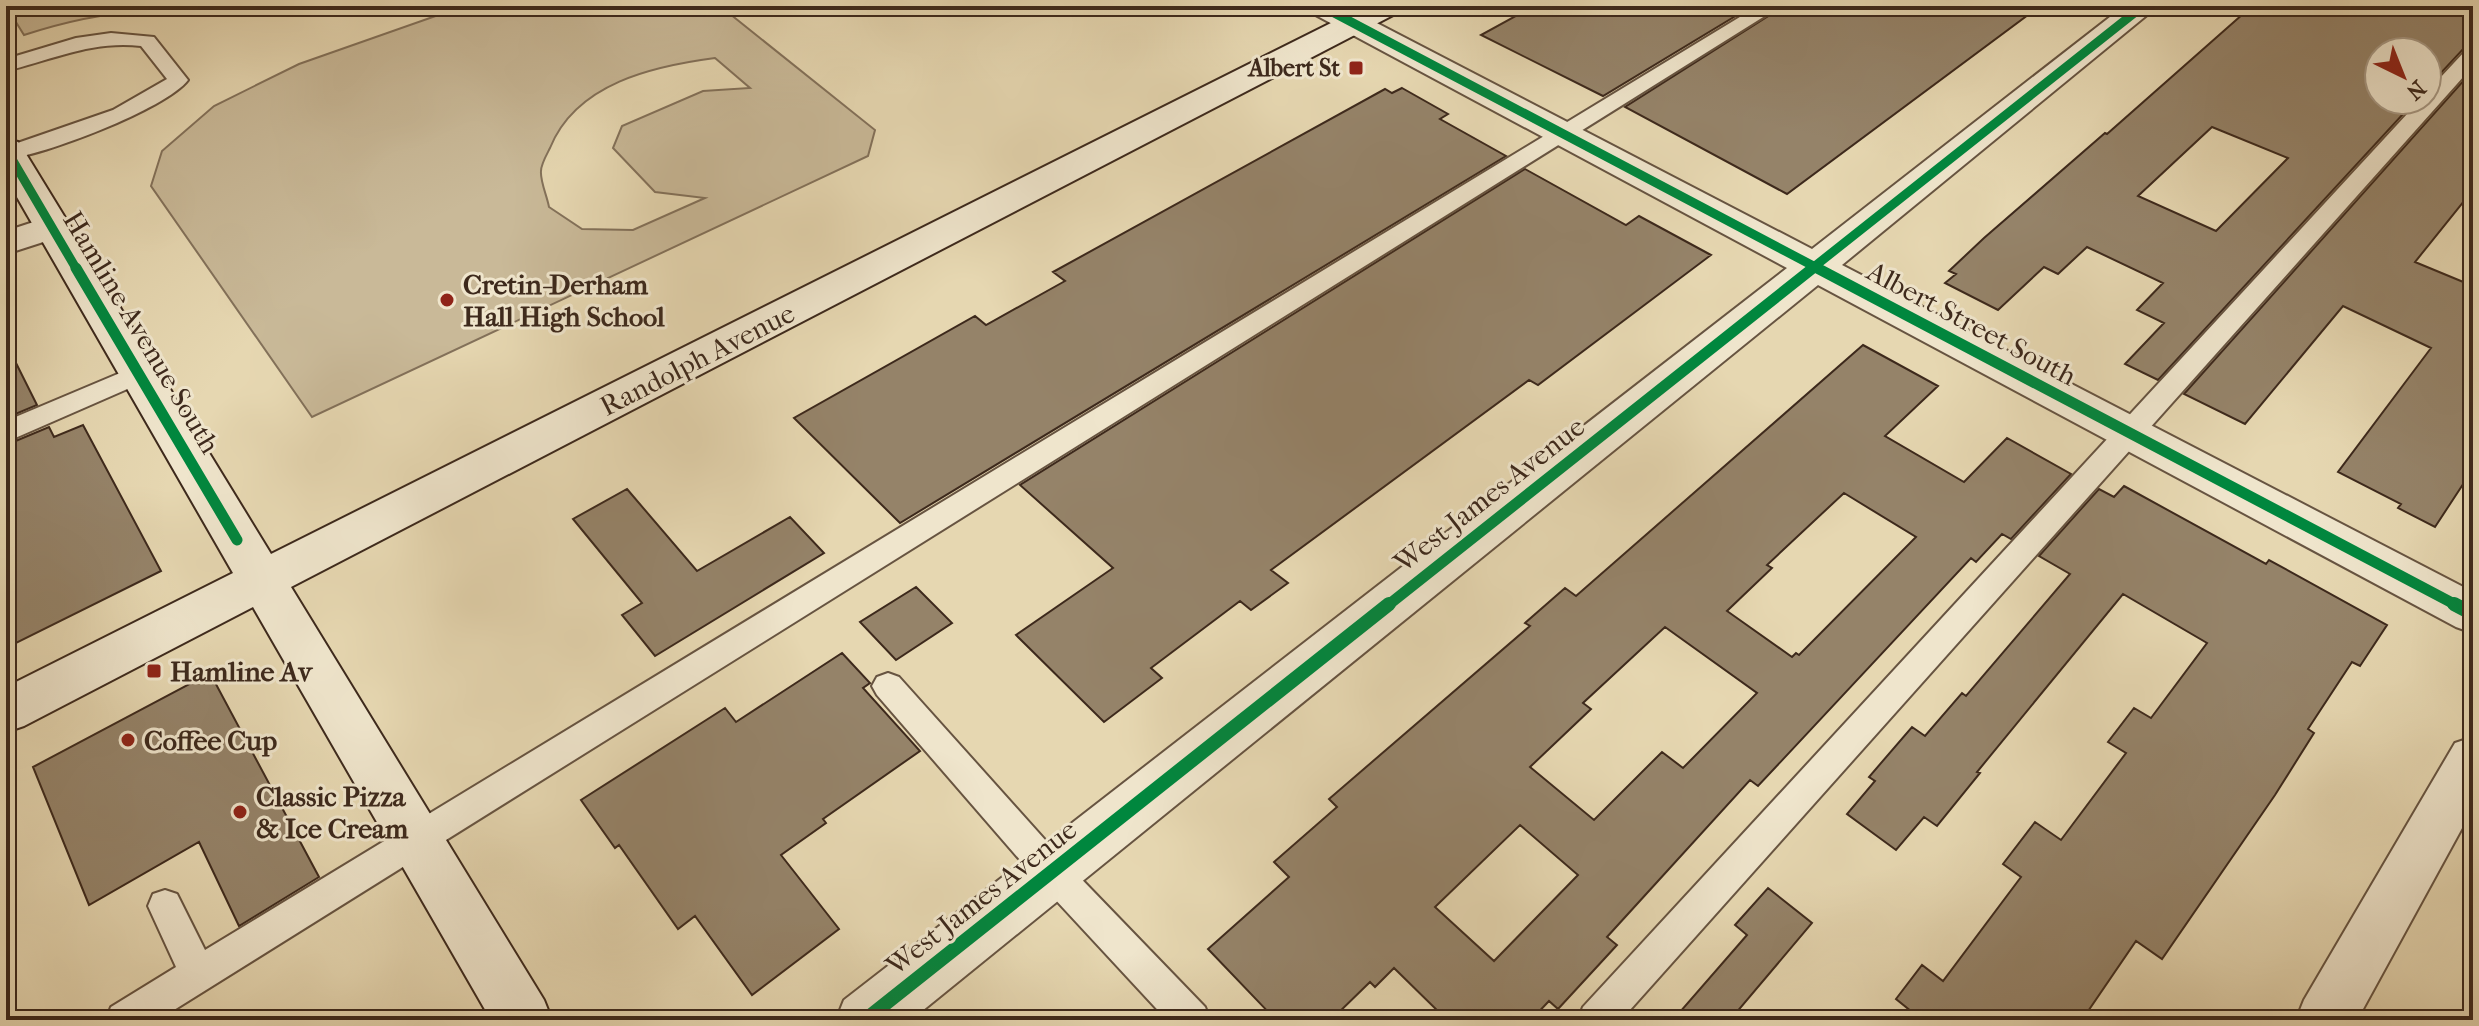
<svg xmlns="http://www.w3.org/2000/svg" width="2479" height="1026" font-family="'IM FELL French Canon',serif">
<rect width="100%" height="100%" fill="#e6d7b1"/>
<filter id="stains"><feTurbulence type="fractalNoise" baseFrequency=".0025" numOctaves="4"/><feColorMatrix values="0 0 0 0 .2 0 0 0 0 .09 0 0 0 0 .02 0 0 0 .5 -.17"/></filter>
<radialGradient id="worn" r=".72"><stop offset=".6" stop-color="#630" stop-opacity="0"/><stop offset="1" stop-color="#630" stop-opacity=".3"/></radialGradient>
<path fill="#c9b998" stroke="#83715a" stroke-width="2" fill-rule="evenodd" d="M 6,6 L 184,6 C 175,18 151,12 136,12 C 98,14 61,23 24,35 Z
M 464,6 L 720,6 L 875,130 L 868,156 L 312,417 L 151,186 L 162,151 L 214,106 L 299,64 ZM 715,58 L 750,88 L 703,91 L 622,126 L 613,148 L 655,192 L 705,198 L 633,230 L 582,229 L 549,207 C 547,196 540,181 541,171 C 541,164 547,154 550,148 C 576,83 654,66 715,58 Z"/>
<path fill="#958369" stroke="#3d291c" stroke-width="2" fill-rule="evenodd" d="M 1534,6 L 1752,6 L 1603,96 L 1481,35 Z
M 1784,6 L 2040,6 L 1787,194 L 1625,107 Z
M 2252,6 L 2473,6 L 2473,45 L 2464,48 L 2427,88 L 2427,52 L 2379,52 L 2379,100 L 2416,100 L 2158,380 L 2125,364 L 2164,323 L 2137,310 L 2163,283 L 2087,247 L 2058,274 L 2044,267 L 1998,310 L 1945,283 L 1956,274 L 1949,271 L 1984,238 L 2105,133 L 2107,134 ZM 2212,127 L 2288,158 L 2216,231 L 2138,196 Z
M 2473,70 L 2473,190 L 2415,262 L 2473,286 L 2473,469 L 2435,527 L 2398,508 L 2401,504 L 2338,472 L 2431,348 L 2343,306 L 2245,424 L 2184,394 Z
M 1402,88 L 1448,114 L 1440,119 L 1506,156 L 900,523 L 794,418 L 975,316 L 986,325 L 1065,281 L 1053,272 L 1385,89 L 1392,93 Z
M 1525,169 L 1626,225 L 1639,216 L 1711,255 L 1538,385 L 1529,380 L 1271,570 L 1288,583 L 1251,610 L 1240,601 L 1151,668 L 1162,678 L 1104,722 L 1016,635 L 1113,568 L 1020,485 Z
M 6,343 L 37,405 L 6,418 Z
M 1863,345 L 1938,386 L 1885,436 L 1964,482 L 2007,438 L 2071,474 L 2011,539 L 2002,534 L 1976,562 L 1971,558 L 1758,786 L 1750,780 L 1607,937 L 1617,945 L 1558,1009 L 1549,1001 L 1531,1020 L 1447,1020 L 1394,968 L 1375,987 L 1370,982 L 1331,1020 L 1276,1020 L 1208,949 L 1289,877 L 1274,862 L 1337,807 L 1329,799 L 1530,626 L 1525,623 L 1565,588 L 1576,596 ZM 1844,493 L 1916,537 L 1799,655 L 1796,653 L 1792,657 L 1727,611 L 1772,568 L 1767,565 ZM 1665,627 L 1757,693 L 1683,768 L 1662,752 L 1594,820 L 1530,767 L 1591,709 L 1583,703 ZM 1520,825 L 1578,875 L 1494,961 L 1435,907 Z
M 83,425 L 161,571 L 6,648 L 6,445 L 49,427 L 54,437 Z
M 2124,486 L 2266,564 L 2269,560 L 2387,625 L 2360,666 L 2352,662 L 2308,729 L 2314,733 L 2275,795 L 2162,959 L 2136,941 L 2082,1020 L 1914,1020 L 1917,1016 L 1896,999 L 1922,965 L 1943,981 L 2021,877 L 2003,864 L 2035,822 L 2061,840 L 2126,753 L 2108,742 L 2134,708 L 2151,718 L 2207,643 L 2123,594 L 1977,772 L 1980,773 L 1937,826 L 1924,817 L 1896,850 L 1847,814 L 1875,781 L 1869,777 L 1912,727 L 1925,736 L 1962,693 L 1966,696 L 2070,574 L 2039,556 L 2099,489 L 2114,497 Z
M 627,489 L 697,571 L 790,517 L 824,553 L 655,656 L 622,615 L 642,603 L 573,519 Z
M 916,587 L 952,623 L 896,660 L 860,622 Z
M 842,653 L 870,683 L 863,688 L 920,751 L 823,819 L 826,823 L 781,855 L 839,929 L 752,995 L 695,916 L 678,929 L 619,845 L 615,848 L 581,800 L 725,708 L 736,722 Z
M 210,673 L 319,877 L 239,926 L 199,842 L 89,905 L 33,767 Z
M 1768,888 L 1812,923 L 1730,1020 L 1673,1020 L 1747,935 L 1735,925 Z"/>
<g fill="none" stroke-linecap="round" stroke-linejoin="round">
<defs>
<path id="lane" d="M 1758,6 L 1781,6 L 158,1020 L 106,1020 L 111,1007 L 176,967 L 148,906 L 153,894 L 165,890 L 177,894 L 205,950 Z
M 111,33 L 154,37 L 188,80 C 166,109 42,156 6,159 L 6,147 L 113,110 L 167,79 L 141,46 C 93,40 51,60 6,71 L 6,59 L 76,38 Z
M 2473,48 L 2473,66 L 1621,1020 L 1578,1020 L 1583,1007 L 2420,100 L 2427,100 L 2427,92 L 2466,50 Z
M 139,365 L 148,368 L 152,374 L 148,380 L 6,442 L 6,421 Z
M 888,673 L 899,677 L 1064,861 L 1205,1007 L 1210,1020 L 1167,1020 L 1040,883 L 877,695 L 872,686 L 877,677 Z"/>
<path id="street" d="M 1306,6 L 1344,6 L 1812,249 L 2124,6 L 2158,6 L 1842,265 L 2473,592 L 2473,633 L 2456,627 L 1818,285 L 911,1020 L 836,1020 L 844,1000 L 1787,268 L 1310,12 Z
M 52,216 L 65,219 L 70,227 L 65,235 L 6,254 L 6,231 Z
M 2473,737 L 2473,808 L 2357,1020 L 2296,1020 L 2304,1000 L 2455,743 Z"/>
<path id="secondary" d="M 1365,6 L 1403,6 L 1399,12 L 291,587 L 544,1000 L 552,1020 L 491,1020 L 253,607 L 24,726 L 6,732 L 6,687 L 233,573 L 6,178 L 6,139 L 18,142 L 23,149 L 271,554 Z"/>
</defs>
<use href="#lane" stroke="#675441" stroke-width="4"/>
<use href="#street" stroke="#675441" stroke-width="4"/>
<use href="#secondary" stroke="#3d291c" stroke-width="4"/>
<use href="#lane" fill="#efe5cc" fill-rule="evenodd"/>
<use href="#street" fill="#efe5cc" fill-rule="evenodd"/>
<use href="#secondary" fill="#efe5cc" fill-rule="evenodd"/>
<defs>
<path id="cycleway-far2" d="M 1321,6 L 1821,270
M 6,149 L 77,270
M 1810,270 L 2143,6"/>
<path id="cycleway-far1" d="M 76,268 L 237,540
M 1817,268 L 2458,606
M 1387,606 L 1813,268"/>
<path id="cycleway" d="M 2454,604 L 2473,614
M 865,1020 L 1389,604"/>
</defs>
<use href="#cycleway-far2" stroke="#efe5cc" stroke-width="13"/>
<use href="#cycleway-far1" stroke="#efe5cc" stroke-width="16"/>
<use href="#cycleway" stroke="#efe5cc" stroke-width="19"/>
<use href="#cycleway-far2" stroke="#00873e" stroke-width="9"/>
<use href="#cycleway-far1" stroke="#00873e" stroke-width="11"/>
<use href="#cycleway" stroke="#00873e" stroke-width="14"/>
</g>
<g fill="#8f2418" stroke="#efe5cc" stroke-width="3">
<rect x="1348" y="60" width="16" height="16" rx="4"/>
<circle cx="447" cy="300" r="8"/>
<rect x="146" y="663" width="16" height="16" rx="4"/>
<circle cx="128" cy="740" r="8"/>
<circle cx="240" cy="812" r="8"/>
</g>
<g text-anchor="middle" stroke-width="6" stroke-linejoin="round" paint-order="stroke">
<g font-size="24" font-weight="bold" fill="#3d291c" stroke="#efe5cc" text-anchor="end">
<text x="1340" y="76">Albert St</text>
</g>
<g font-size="28" font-weight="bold" fill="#3d291c" stroke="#efe5cc" text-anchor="start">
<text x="463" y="294">Cretin-Derham<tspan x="463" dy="32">Hall High School</tspan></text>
<text x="170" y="681">Hamline Av</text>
<text x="144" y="750">Coffee Cup</text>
<text x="256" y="806">Classic Pizza<tspan x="256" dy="32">&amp; Ice Cream</tspan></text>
</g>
<g font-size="28" fill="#3d291c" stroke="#efe5cc">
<text transform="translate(1972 323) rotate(28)" y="10">Albert Street South</text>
<text transform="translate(142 332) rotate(59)" y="10">Hamline Avenue South</text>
<text transform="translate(697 359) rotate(-27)" y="10">Randolph Avenue</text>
<text transform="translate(1489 494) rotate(-38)" y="10">West James Avenue</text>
<text transform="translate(981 897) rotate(-38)" y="10">West James Avenue</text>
</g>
</g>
<rect width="2479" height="1026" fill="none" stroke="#e6d7b1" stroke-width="32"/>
<rect x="8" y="8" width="2463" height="1010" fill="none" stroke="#3d291c" stroke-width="4"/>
<rect x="16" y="16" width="2447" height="994" fill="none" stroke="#3d291c" stroke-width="2"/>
<g transform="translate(2403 76) rotate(137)"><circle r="38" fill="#efe5cc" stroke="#a89a86" stroke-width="2"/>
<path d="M0-6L14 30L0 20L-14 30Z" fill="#8f2418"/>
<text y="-12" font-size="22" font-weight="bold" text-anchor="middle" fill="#3d291c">N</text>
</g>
<rect width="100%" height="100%" filter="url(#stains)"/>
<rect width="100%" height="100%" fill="url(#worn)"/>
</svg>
